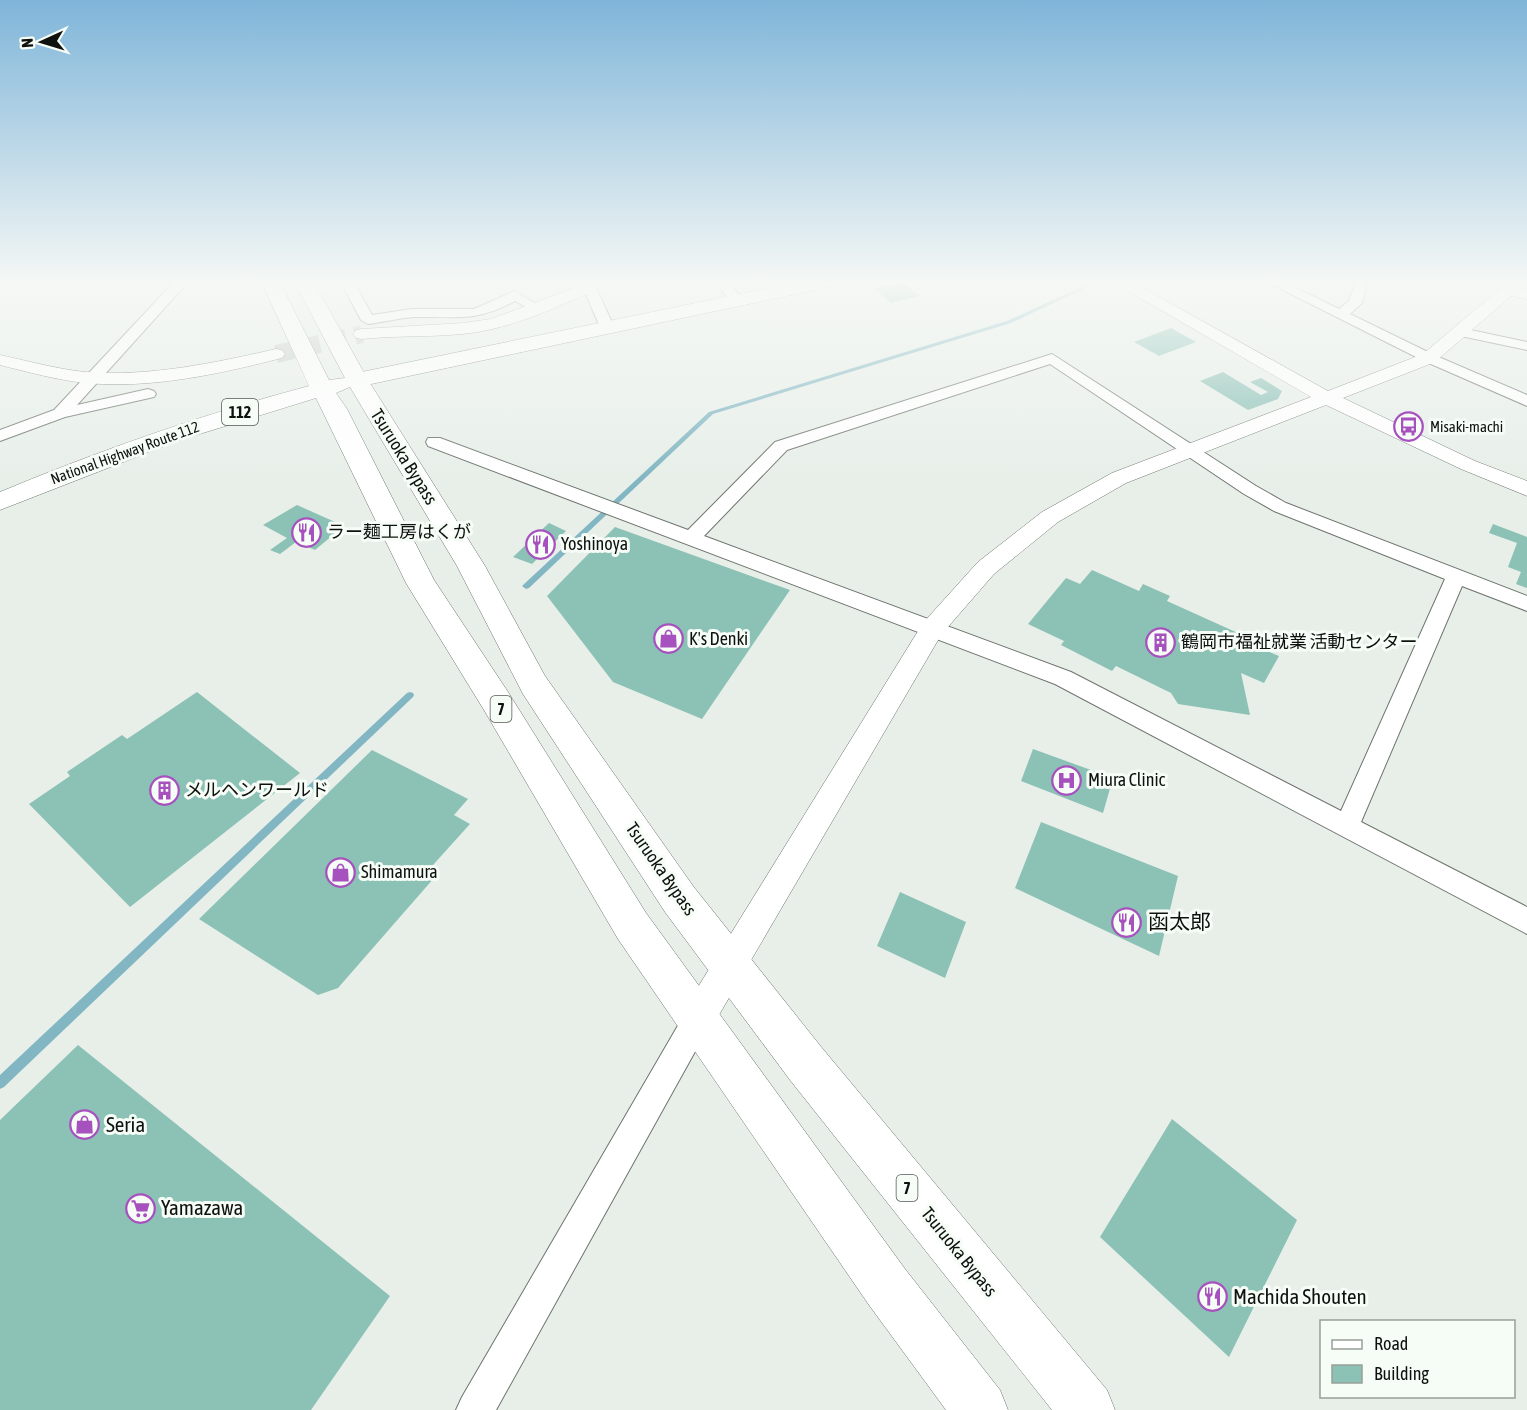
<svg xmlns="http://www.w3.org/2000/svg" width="1527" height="1410" font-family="'Asap Condensed','Noto Sans JP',sans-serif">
<rect width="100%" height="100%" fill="#e8efe9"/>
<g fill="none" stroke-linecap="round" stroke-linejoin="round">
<path fill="#82b6c3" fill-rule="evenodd" d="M 1095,281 L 1100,281 L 1011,323 L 713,414 L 529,588 L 526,589 L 522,586 L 709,412 L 1007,321 Z
M 410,692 L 413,693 L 414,695 L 413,697 L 4,1087 L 0,1089 L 0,1075 L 407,693 Z"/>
</g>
<path fill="#8cc1b6" d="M 903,283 L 920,296 L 891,303 L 875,289 Z
M 1171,328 L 1196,342 L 1159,356 L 1134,342 Z
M 1223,372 L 1261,395 L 1268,392 L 1250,382 L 1261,378 L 1282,391 L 1278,399 L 1248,410 L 1200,381 Z
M 297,505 L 344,526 L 315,550 L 296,542 L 280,554 L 270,550 L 287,538 L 263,525 Z
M 549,523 L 566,531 L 532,564 L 513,557 Z
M 1493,524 L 1527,537 L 1527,588 L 1516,584 L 1521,572 L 1508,567 L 1517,543 L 1489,533 Z
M 615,527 L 790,590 L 702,719 L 613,682 L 547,596 Z
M 1092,570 L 1139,591 L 1143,584 L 1170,596 L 1167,601 L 1260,643 L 1258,647 L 1279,656 L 1264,683 L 1241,673 L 1250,715 L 1178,704 L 1171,693 L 1116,666 L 1112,671 L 1061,645 L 1064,641 L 1028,624 L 1066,578 L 1080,584 Z
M 197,692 L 300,773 L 130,907 L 29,804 L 70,776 L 67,772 L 122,735 L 127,739 Z
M 1033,749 L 1113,778 L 1103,813 L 1021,781 Z
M 372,750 L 468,799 L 454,815 L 470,824 L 433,865 L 434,878 L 338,988 L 318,995 L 199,919 Z
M 1041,822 L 1178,876 L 1159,956 L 1015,888 Z
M 900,892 L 966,922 L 945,978 L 877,946 Z
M 78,1045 L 390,1296 L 311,1410 L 0,1410 L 0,1120 Z
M 1172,1119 L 1297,1220 L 1229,1357 L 1100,1237 Z"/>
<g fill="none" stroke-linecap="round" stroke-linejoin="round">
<path stroke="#c7cec8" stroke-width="18" stroke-dasharray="18 9" stroke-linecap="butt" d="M 276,354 L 362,334"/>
<defs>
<path id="minor" d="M 175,281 L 189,281 L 77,405 L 148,389 L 154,391 L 156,394 L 154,397 L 65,417 L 0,441 L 0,430 L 54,410 Z
M 340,281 L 353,281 L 372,315 L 412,309 L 474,309 L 515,291 L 544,309 L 537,313 L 515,301 C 474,323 458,316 415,317 C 399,318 383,322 368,324 L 361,320 Z
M 580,281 L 593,281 L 614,327 L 612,330 L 607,331 L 600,327 Z
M 714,281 L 727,281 L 744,300 L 742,303 L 732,303 Z
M 1265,281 L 1282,281 L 1339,309 L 1349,301 L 1356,281 L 1368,281 L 1362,303 L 1350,314 L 1434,355 L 1527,395 L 1527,406 L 1424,361 Z
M 1461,328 L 1527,342 L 1527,350 L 1456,335 L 1454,332 Z
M 1052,354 L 1256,486 L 1286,503 L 1527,596 L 1527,611 L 1462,586 L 1361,822 L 1527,907 L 1527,934 L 1055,684 L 428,446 L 426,442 L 428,438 L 440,438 L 688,530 L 775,442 ZM 1050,364 L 1244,494 L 1274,511 L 1445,579 L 1341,811 L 1071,672 L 704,536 L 787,450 Z
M 697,1005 L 707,1010 L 712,1020 L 707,1030 L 496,1410 L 456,1410 L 462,1397 L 687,1010 Z"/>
<path id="tertiary" d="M 1111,281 L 1130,281 L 1328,391 L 1423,354 L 1502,287 L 1508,285 L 1527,289 L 1527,299 L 1511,296 L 1435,362 L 1343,398 L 1475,461 L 1527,481 L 1527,496 L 1461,469 L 1326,405 L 1126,483 L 1058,522 L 994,574 L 941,635 L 709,1032 L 697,1038 L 685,1032 L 679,1020 L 685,1008 L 923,623 L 978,562 L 1042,512 L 1112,473 L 1311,397 Z
M 590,282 L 598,287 L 596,290 C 557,307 519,325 478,332 C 440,338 400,335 362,339 L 356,338 L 353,334 L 356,330 L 362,329 L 463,323 L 491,319 Z
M 276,349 L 282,350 L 285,354 L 282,358 C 219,374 152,389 86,383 C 57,380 28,372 0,365 L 0,355 C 28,361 57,369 85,372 C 149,377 214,363 276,349 Z"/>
<path id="primary" d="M 803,281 L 839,281 L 836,285 L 829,287 L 357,387 L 349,385 L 346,380 L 349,375 L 357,373 Z"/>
<path id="trunk" d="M 261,281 L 279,281 L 329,380 L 345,378 L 294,281 L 313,281 L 368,380 L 485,566 L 545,676 L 693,886 L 822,1048 L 1107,1390 L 1115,1410 L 1052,1410 L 790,1080 L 665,912 L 523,694 L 457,566 L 350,387 L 336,393 L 347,409 L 434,580 L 508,692 L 646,913 L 905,1269 L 1000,1390 L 1008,1410 L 946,1410 L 869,1305 L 618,939 L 484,710 L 406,583 L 316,398 L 177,441 L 0,510 L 0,492 C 101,450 204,414 309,386 Z"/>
</defs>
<use href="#minor" stroke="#6e746e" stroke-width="2"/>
<use href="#tertiary" stroke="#6e746e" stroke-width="1"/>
<use href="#primary" stroke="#6e746e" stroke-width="1"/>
<use href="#trunk" stroke="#6e746e" stroke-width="1"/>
<use href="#minor" fill="#fff" fill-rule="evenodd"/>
<use href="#tertiary" fill="#fff" fill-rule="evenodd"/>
<use href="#primary" fill="#fff" fill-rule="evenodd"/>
<use href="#trunk" fill="#fff" fill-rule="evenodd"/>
</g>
<linearGradient id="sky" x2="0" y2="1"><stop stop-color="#7fb5d9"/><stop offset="0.59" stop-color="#f5f8f5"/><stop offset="1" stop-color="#f5f8f5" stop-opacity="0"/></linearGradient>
<rect width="1527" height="478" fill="url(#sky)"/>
<defs>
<symbol id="bus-ring" viewBox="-11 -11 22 22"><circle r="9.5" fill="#f6fcf6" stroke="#a751bf" stroke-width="1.5"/><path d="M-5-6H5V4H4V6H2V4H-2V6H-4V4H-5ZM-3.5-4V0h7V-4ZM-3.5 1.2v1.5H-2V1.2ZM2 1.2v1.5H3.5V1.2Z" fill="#a751bf"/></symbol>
<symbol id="restaurant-ring" viewBox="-11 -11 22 22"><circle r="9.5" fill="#f6fcf6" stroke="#a751bf" stroke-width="1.5"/><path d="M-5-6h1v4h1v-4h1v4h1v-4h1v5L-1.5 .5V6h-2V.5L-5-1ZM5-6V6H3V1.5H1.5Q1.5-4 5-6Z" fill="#a751bf"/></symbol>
<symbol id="shop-ring" viewBox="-11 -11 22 22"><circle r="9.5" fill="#f6fcf6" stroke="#a751bf" stroke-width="1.5"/><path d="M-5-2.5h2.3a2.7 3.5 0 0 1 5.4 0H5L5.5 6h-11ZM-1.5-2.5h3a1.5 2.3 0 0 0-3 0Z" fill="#a751bf"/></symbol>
<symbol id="building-ring" viewBox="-11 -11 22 22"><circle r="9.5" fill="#f6fcf6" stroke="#a751bf" stroke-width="1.5"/><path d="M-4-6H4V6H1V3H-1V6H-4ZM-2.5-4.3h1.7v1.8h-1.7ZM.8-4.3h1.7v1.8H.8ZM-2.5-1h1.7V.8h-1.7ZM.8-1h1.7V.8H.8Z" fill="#a751bf"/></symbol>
<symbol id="hospital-ring" viewBox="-11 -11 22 22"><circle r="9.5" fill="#f6fcf6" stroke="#a751bf" stroke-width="1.5"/><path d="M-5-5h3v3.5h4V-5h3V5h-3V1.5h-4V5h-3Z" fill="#a751bf"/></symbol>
<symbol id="supermarket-ring" viewBox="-11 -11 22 22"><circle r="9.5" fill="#f6fcf6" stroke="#a751bf" stroke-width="1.5"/><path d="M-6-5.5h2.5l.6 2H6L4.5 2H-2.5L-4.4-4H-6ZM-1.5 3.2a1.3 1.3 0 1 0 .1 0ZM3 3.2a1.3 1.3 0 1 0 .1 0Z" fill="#a751bf"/></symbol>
</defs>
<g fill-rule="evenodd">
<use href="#bus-ring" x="1392" y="410" width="33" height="33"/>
<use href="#restaurant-ring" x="290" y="516" width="33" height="33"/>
<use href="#restaurant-ring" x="524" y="528" width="33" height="33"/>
<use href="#shop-ring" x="652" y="622" width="33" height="33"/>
<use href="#building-ring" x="1144" y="626" width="33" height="33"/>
<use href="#hospital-ring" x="1050" y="764" width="33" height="33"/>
<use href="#building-ring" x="148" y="774" width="33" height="33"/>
<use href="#shop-ring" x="324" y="856" width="33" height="33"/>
<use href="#restaurant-ring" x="1110" y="906" width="33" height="33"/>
<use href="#shop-ring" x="68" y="1108" width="33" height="33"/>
<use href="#supermarket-ring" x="124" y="1192" width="33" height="33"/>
<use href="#restaurant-ring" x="1196" y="1280" width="33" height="33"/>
</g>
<g text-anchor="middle" stroke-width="6" stroke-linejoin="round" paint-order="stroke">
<g font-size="15" fill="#0e110e" stroke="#f6fcf6" text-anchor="start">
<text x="1430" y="432">Misaki-machi</text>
</g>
<g font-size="15" fill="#0e110e" stroke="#f6fcf6">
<text transform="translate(125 453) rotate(-20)" y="5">National Highway Route 112</text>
</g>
<g fill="#f6fcf6" stroke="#545854" stroke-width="1.5">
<rect x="222" y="399" width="36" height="26" rx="4.5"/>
<rect x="490.5" y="696" width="21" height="26" rx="4.5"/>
<rect x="896.5" y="1175" width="21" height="26" rx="4.5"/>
</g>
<g font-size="16" font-weight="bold" fill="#0e110e">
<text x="240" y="418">112</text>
<text x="501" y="715">7</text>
<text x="907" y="1194">7</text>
</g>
<g font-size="18" fill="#0e110e" stroke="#f6fcf6">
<text transform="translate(404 457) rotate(58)" y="6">Tsuruoka Bypass</text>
<text transform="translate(661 869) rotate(55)" y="6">Tsuruoka Bypass</text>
<text transform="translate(959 1252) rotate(51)" y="6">Tsuruoka Bypass</text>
</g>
<g font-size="18" fill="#0e110e" stroke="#f6fcf6" text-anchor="start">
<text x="327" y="538">ラー麺工房はくが</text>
<text x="561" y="550">Yoshinoya</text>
<text x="689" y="645">K's Denki</text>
<text x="1181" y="648">鶴岡市福祉就業 活動センター</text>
<text x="1088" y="786">Miura Clinic</text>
<text x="185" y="796">メルヘンワールド</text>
<text x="361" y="878">Shimamura</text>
</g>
<g font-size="21" fill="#0e110e" stroke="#f6fcf6" text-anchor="start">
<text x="1148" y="929">函太郎</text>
<text x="106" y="1132">Seria</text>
<text x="161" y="1215">Yamazawa</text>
<text x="1233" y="1304">Machida Shouten</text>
</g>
</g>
<rect x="1320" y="1320" width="195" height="78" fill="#f6fcf6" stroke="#999e99" stroke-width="1.5"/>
<rect x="1332" y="1340" width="30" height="9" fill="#ffffff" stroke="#999e99" stroke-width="1.5"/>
<text x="1374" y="1350" font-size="18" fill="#0e110e">Road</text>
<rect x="1332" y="1365" width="30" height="18" fill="#8cc1b6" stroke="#999e99" stroke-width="1.5"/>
<text x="1374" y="1380" font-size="18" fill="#0e110e">Building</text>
<g transform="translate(42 42) rotate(266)" stroke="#f6fcf6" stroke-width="4.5" paint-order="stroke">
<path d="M0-4.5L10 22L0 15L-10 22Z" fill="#0e110e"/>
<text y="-9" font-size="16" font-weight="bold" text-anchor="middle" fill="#0e110e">N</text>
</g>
</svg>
